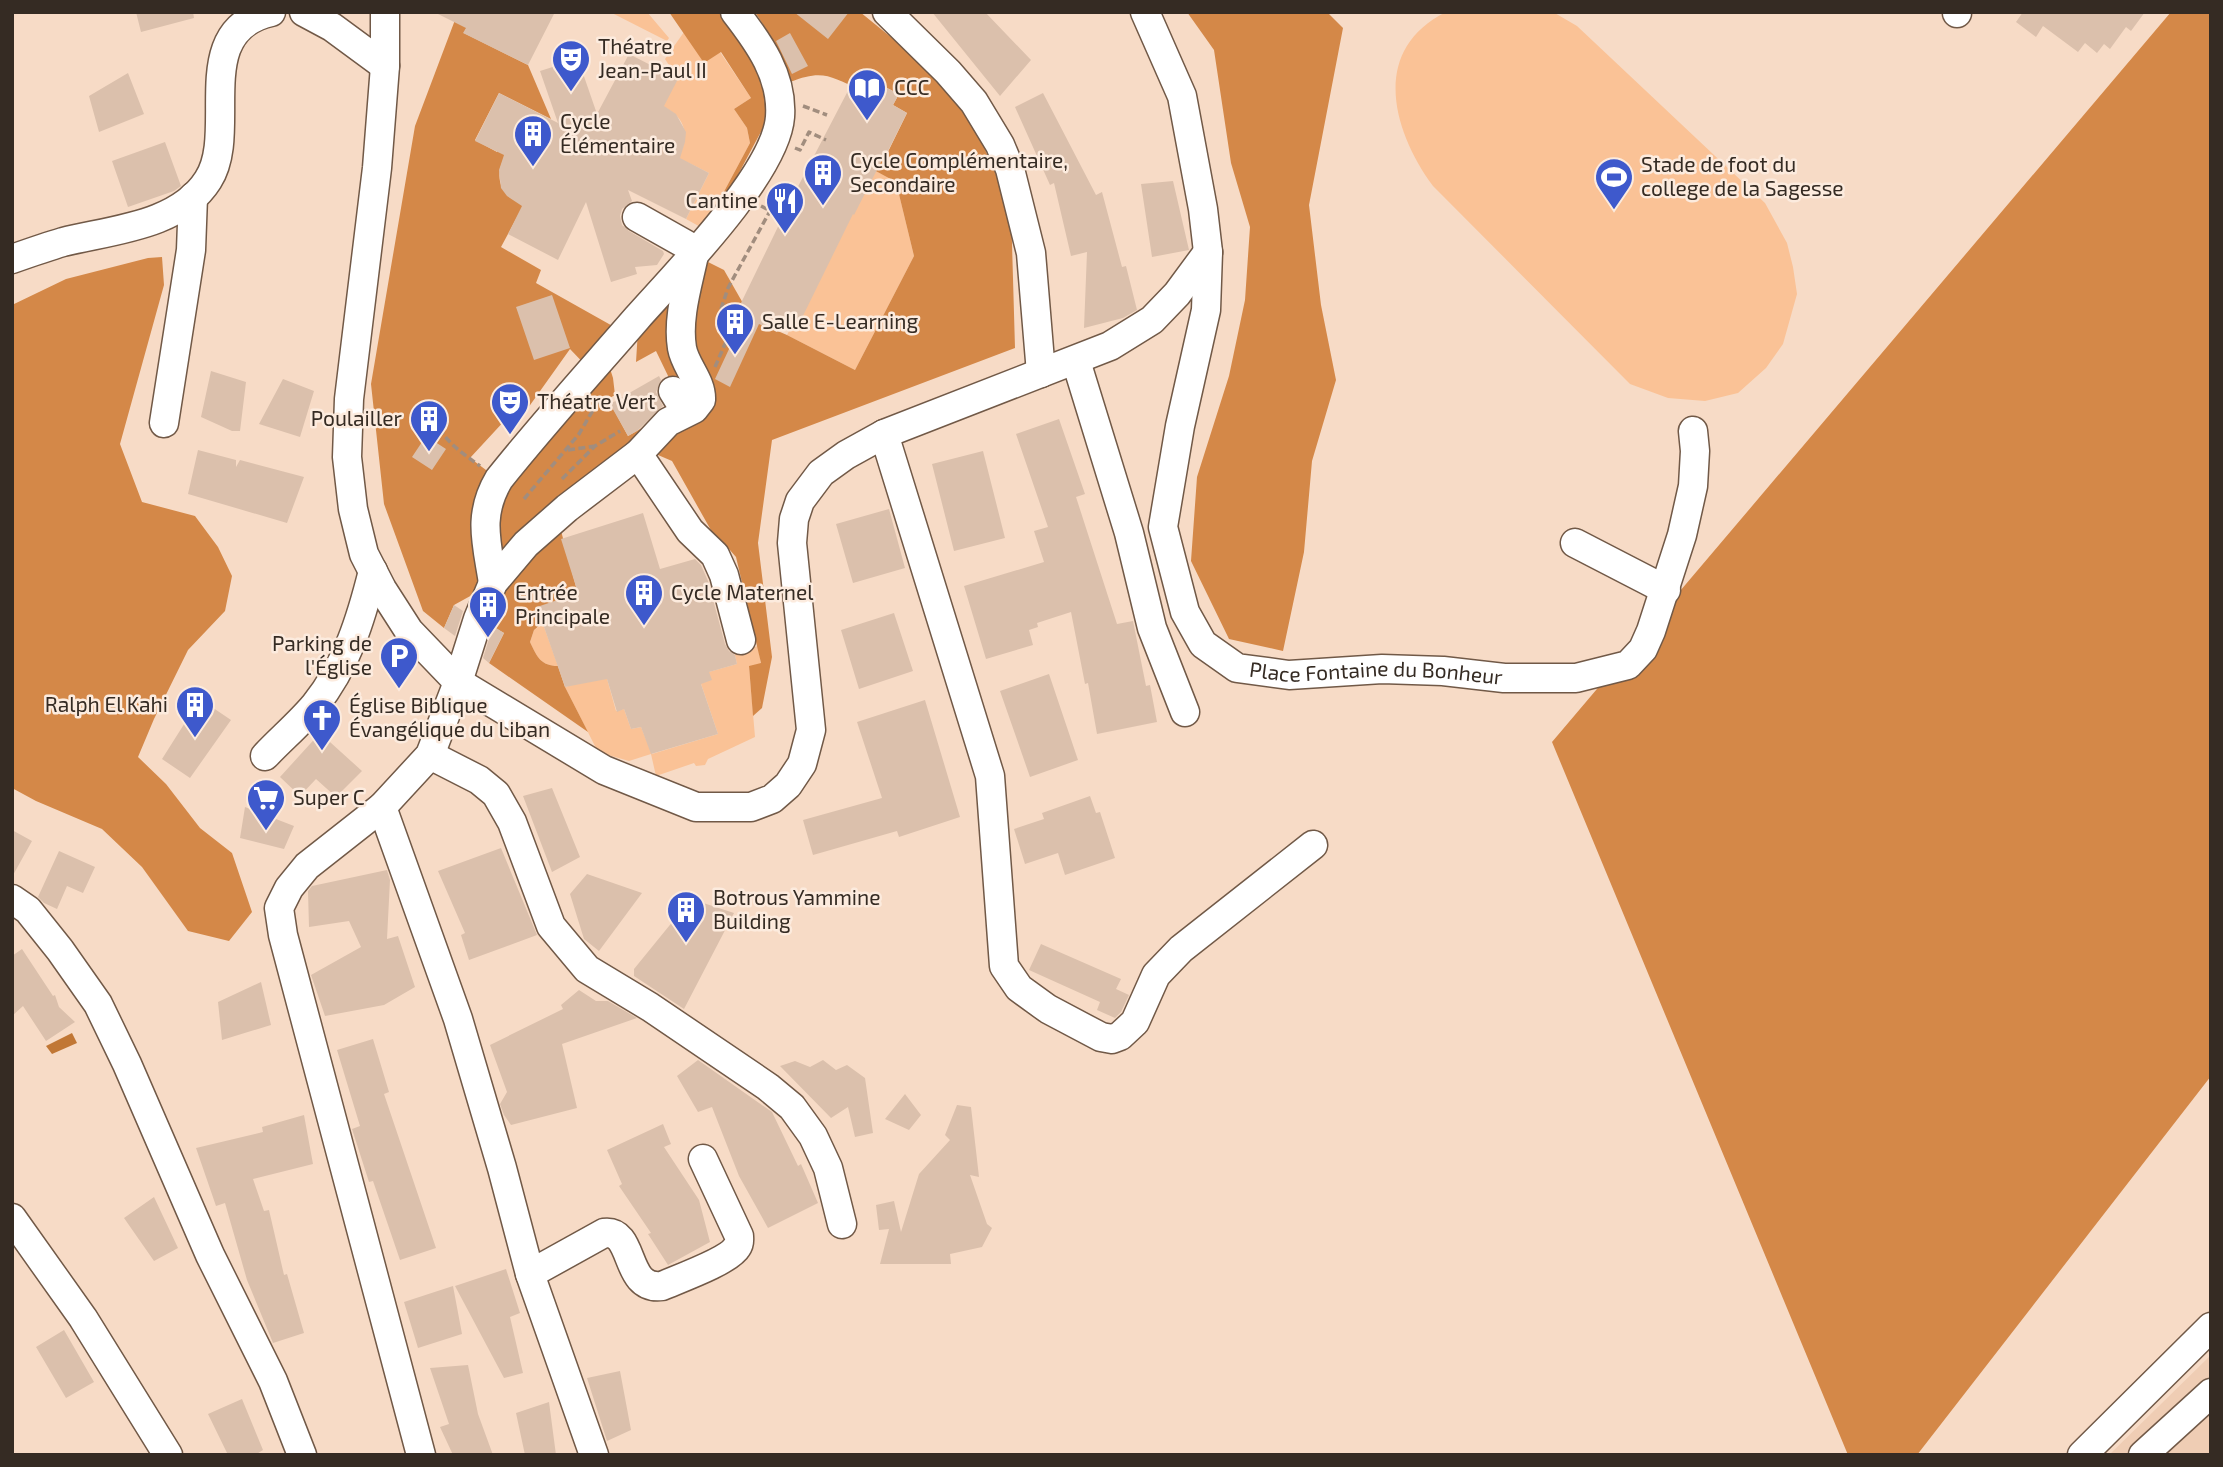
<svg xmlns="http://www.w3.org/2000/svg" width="2223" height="1467" font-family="'Exo 2',sans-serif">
<rect width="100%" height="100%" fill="#f7dbc6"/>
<path fill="#efcdb4" d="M 2211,1355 L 2211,1455 L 2109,1455 Z"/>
<path fill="#fac296" d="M 610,12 L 647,12 L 669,38 L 667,41 Z
M 1446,12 L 1553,12 L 1577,26 L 1765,203 L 1787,243 L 1793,267 L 1797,294 L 1783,344 L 1766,368 L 1738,393 L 1705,401 L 1668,398 L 1630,384 L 1433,186 C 1392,130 1370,50 1446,12 Z
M 684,32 L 704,62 L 720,52 L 751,98 L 734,109 L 747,128 L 750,143 L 704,229 L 686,219 L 709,173 L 689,163 L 676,160 C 693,138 685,112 657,105 L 678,79 L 665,59 Z
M 872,169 L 896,182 L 914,256 L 855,370 L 787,335 Z
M 543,624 L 558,666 C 541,666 537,657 530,642 L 534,630 Z
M 758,646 L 761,664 L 749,667 L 755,737 L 708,759 L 705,765 L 696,766 L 694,763 L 656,776 L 651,754 L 629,761 L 598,752 L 565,687 L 606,675 L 616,711 L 624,709 L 631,729 L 641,727 L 652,754 L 718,734 L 698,675 L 737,664 L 734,651 Z"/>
<path fill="#d48848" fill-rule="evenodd" d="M 458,12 L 474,12 L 464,33 L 528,65 L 551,119 L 499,93 L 475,140 L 497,152 L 504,139 L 508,153 C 492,174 499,197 524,204 L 501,247 L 541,270 L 536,283 L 625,333 L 606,356 L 613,378 L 615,395 L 608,399 L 628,436 L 677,408 L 671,382 L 656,351 L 636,362 L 638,330 L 694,255 L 724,270 L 744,305 L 740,315 L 787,335 L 855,370 L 914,256 L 896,182 L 872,169 L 879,156 L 885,158 L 907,113 L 893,105 L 899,94 L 867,78 L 860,90 C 831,76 822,69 790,82 L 766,29 L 755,12 L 860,12 L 945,81 L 973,122 L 1011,209 L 1015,348 L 772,440 L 758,543 L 772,657 L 762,708 L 753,716 L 749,666 L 761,663 L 736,557 L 729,549 L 721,548 L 672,461 L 644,449 L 557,516 L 578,594 L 534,630 L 530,642 C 537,657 541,666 558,666 L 565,687 L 588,732 L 489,663 L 504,633 L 478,619 L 492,584 L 454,605 L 444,628 L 423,611 L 384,504 L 371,384 L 415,126 ZM 570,349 L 592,372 L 498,479 L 470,458 L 521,403 L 528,408 Z
M 669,12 L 731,12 L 758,51 L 770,109 L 764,126 L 708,231 L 704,229 L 750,143 L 747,128 L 734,109 L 751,98 L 721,52 L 704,63 Z
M 1187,12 L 1327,12 L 1343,28 L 1309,205 L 1321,305 L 1336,380 L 1312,461 L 1304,552 L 1283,651 L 1229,639 L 1191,561 L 1197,477 L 1229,376 L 1245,300 L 1250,227 L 1231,163 L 1214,50 Z
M 2171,12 L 2211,12 L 2211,1076 L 1917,1455 L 1848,1455 L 1552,742 Z
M 162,257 L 164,285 L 120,444 L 142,502 L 195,516 L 218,547 L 232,576 L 225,611 L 188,650 L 154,719 L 138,757 L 166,784 L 200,828 L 232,853 L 252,912 L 229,941 L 188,931 L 142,867 L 102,829 L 36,801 L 12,788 L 12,305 L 66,279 L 148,258 Z"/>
<path fill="#c17735" d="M 72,1033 L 77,1043 L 52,1054 L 46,1046 Z"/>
<path fill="#dbc0ac" d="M 136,12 L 193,12 L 194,18 L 141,32 Z
M 434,12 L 555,12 L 528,65 L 463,33 L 466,28 Z
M 794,12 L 849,12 L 828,39 Z
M 932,12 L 985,12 L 1031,60 L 1000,96 Z
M 2023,12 L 2145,12 L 2131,31 L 2126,27 L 2110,49 L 2104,44 L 2097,53 L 2085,43 L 2078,52 L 2043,26 L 2036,37 L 2016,22 Z
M 790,33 L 808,66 L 792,74 L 776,41 Z
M 629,54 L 678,79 L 664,106 L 676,114 L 686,132 L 685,142 L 680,158 L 709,173 L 686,219 L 628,190 L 632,201 L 622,209 L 620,216 L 622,225 L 629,231 L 663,251 L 664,254 L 657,265 L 635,267 L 637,274 L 611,282 L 586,202 L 558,260 L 508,234 L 522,206 L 507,196 L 501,188 L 499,170 L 504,155 L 475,141 L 499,93 L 558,123 L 540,71 L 578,59 L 597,114 Z
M 128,73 L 144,114 L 99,132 L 89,96 Z
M 867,78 L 899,94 L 893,105 L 907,113 L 884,159 L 883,158 L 854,215 L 853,214 L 796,330 L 782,322 L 777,332 L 759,324 L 730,387 L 715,379 L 744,317 L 740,315 L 744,305 L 741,303 L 791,200 L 851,85 L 860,90 Z
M 1043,93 L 1096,195 L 1102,192 L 1122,267 L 1126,266 L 1137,310 L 1123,318 L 1084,328 L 1087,252 L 1071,256 L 1054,183 L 1050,185 L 1015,107 Z
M 165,142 L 181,186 L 174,191 L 128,207 L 112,161 Z
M 1173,181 L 1189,250 L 1152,257 L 1141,184 Z
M 552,295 L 570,348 L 534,360 L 516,307 Z
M 211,371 L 246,382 L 240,431 L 232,431 L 201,417 Z
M 659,376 L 661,380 L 656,392 L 663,406 L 637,431 L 628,436 L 610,404 Z
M 283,379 L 314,391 L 300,437 L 259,424 Z
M 1059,419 L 1085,494 L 1076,497 L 1117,624 L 1133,621 L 1146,686 L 1150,685 L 1157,722 L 1097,734 L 1088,683 L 1085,684 L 1071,612 L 1037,623 L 1038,627 L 1029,630 L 1033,645 L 986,659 L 964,586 L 1044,562 L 1034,531 L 1048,527 L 1016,434 Z
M 426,436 L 446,449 L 432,470 L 412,457 Z
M 198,450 L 236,460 L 236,467 L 240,460 L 304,477 L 287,523 L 188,494 Z
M 983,451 L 1005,538 L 954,551 L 932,464 Z
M 889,509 L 905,568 L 853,583 L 836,524 Z
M 643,513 L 660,569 L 695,559 L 701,565 L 708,581 L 725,644 L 729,651 L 735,655 L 737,664 L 709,672 L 712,680 L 701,684 L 718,734 L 651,754 L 641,727 L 631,729 L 624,709 L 617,712 L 607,679 L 565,687 L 537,607 L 578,593 L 561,539 Z
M 454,605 L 463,611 L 455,636 L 444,628 Z
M 894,613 L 913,671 L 859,689 L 841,630 Z
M 493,626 L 504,633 L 489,663 L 483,658 Z
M 1049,674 L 1078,760 L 1030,777 L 1000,691 Z
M 200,699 L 231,720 L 190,778 L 162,759 Z
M 925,700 L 960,817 L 899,837 L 897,831 L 813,855 L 803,820 L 882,798 L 857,722 Z
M 320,733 L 362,771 L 336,797 L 316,779 L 300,796 L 280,777 Z
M 552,788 L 580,857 L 552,872 L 523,796 Z
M 1090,796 L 1096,813 L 1100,812 L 1115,858 L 1065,875 L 1058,853 L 1025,864 L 1014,829 L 1044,819 L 1042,813 Z
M 245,807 L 294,826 L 284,849 L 240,838 Z
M 12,830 L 32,841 L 12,877 Z
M 501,848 L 537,935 L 469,960 L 461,935 L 465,933 L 438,871 Z
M 59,851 L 95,867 L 83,893 L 67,886 L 57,909 L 44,903 L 38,897 Z
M 387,870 L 390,880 L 387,939 L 398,936 L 415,987 L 384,1005 L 325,1016 L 311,975 L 361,947 L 349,921 L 309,927 L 308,891 L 312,886 Z
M 587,874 L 642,893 L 599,951 L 584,939 L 570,894 Z
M 691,899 L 734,913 L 684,1009 L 634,976 L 634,969 Z
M 1041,944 L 1121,979 L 1116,989 L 1129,995 L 1121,1012 L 1115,1018 L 1097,1010 L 1100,1002 L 1029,970 Z
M 22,949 L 53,996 L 55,995 L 59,1007 L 75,1022 L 46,1041 L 23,1006 L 12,1016 L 12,956 Z
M 261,982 L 271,1025 L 222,1040 L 218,1002 Z
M 579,990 L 596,1001 L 608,1001 L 637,1018 L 562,1044 L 577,1108 L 511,1125 L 504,1115 L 500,1104 L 507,1092 L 490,1045 L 563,1009 L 561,1005 Z
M 373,1039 L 389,1092 L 384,1094 L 436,1248 L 400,1260 L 373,1181 L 369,1182 L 352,1129 L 360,1126 L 337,1050 Z
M 698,1060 L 772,1112 L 798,1166 L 801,1164 L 818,1203 L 768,1228 L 739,1176 L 712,1107 L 698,1112 L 677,1076 Z
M 823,1060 L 836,1070 L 847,1065 L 865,1078 L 873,1133 L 855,1137 L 848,1107 L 831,1118 L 780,1066 L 795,1061 L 810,1067 Z
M 905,1094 L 921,1115 L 909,1130 L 885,1119 Z
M 957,1105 L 971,1107 L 979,1177 L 970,1175 L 987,1224 L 992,1228 L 982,1247 L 950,1254 L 951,1264 L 880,1264 L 889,1229 L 879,1230 L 876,1205 L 894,1201 L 901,1232 L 919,1174 L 950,1140 L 945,1135 Z
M 304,1115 L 313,1164 L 253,1179 L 264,1211 L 269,1210 L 284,1275 L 287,1274 L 304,1333 L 273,1343 L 247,1280 L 225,1203 L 216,1206 L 196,1148 L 263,1132 L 262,1127 Z
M 663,1124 L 671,1144 L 664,1147 L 699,1200 L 710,1242 L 668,1265 L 648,1234 L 651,1233 L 619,1186 L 622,1184 L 607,1150 Z
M 154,1197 L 178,1248 L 154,1261 L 124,1218 Z
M 506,1269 L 520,1313 L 510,1317 L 523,1373 L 504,1378 L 455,1286 Z
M 453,1286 L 462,1334 L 418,1348 L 404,1302 Z
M 64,1330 L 94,1382 L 66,1398 L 36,1347 Z
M 468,1365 L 478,1414 L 493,1455 L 453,1455 L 440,1427 L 449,1424 L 430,1368 Z
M 620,1371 L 631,1430 L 607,1441 L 587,1378 Z
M 242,1399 L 263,1450 L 255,1455 L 228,1455 L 208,1414 Z
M 549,1402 L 556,1455 L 525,1455 L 516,1413 Z"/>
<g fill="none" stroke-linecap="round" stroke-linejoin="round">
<defs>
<g id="minor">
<path d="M 304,12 L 332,27 L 385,66"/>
<path d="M 385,12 L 385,66 L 377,168 L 349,399 L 347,457 L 353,509 L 364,554 L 382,589 L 409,631 L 458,682 L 604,770 L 696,807 L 751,807 L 772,799 L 788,785 L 802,764 L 811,730 L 792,543 L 794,519 L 800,501 L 821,473 L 846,455 L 884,434 L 1110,346 L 1152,320 L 1177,294 L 1208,252"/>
<path d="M 887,12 L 948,72 L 974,102 L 1000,145 L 1010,169 L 1031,253 L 1041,373"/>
<path id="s1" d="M 1145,12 L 1182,96 L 1203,209 L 1208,252 L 1206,310 L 1180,426 L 1163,527 L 1185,612 L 1203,644 L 1237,668 L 1289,675 L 1382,669 L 1443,671 L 1504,678 L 1576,678 L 1628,665 L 1643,649 L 1651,631 L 1682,535 L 1693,486 L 1695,451 L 1693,431"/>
<path d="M 1957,12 L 1957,13"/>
<path d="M 12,259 C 29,253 46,247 63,242 C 111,230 179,226 208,180 C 240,131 188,31 271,12"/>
<path d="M 1076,361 L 1129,533 L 1152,628 L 1185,712"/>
<path d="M 673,391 L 686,412"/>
<path d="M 164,423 L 191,250 L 193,197"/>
<path d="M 884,434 L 990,776 L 1004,966 L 1019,988 L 1048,1009 L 1101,1037 L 1112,1039 L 1120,1036 L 1135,1022 L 1156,975 L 1181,949 L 1313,845"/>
<path d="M 638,454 L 690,531 L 715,555 L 724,575 L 741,640"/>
<path d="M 1575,543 L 1666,590"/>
<path d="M 493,583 C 487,543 477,516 499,479 C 542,425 591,371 637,318 C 675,275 776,173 780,117 C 783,76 759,43 735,12"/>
<path d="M 430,755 L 479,780 L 496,794 L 512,822 L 551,926 L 587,969 L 650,1007 L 768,1087 L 792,1107 L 813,1136 L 828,1168 L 842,1224"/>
<path d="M 265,756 C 281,739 300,723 315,705 C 347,665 361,619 373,571"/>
<path d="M 382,807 L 458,1019 L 502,1168 L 530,1274 L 594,1455"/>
<path d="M 12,899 L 28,910 L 60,950 L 98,1004 L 127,1064 L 210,1255 L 273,1381 L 302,1455"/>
<path d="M 12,1218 L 83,1318 L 168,1455"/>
<path d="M 530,1274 L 604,1233 C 636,1229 623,1291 662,1286 C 678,1279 729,1261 737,1247 C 740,1243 739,1240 739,1236 L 703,1159"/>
<path d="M 421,1455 L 283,935 L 279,908 L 289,888 L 307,866 L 382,807 L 430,755 L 458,682 L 478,619 L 493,583 L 526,544 L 567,508 L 638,454 L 668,422 L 694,409 L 701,400 C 702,381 685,366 682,348 C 677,318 688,284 694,255 L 692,248 L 637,217"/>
<path d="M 2082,1455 L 2211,1327"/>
<path d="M 2143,1455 L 2211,1393"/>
</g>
</defs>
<use href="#minor" stroke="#715947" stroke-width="31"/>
<path stroke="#a18d7e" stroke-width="3.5" stroke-dasharray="7 3.5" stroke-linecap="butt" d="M 803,106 L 827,115
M 795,148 L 800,150 L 809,132 L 826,140
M 761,206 L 782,217
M 715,367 L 735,321 L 719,315 L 728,288 L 770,211
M 432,409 C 438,437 458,450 480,466
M 568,450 L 595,446
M 562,479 L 595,446 L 620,431
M 524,499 L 579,434 L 599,400"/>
<use href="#minor" stroke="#fff" stroke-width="28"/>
</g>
<defs>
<symbol id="theatre-pin" viewBox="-11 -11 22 30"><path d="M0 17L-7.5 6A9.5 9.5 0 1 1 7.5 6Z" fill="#3e59cc" stroke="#fcebde"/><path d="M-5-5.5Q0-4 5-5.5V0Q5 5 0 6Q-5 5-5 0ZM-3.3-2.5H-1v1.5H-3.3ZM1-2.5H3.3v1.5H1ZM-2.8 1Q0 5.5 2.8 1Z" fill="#fff"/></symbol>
<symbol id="library-pin" viewBox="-11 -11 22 30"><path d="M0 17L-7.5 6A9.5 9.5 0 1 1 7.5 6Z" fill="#3e59cc" stroke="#fcebde"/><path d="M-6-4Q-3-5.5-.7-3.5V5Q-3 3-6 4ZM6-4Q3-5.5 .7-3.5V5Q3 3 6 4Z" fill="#fff"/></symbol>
<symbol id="building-pin" viewBox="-11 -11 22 30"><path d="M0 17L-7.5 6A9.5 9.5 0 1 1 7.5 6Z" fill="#3e59cc" stroke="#fcebde"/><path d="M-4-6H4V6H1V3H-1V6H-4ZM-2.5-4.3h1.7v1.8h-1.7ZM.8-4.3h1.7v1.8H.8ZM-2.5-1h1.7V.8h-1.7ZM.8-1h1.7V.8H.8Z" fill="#fff"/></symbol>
<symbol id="stadium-pin" viewBox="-11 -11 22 30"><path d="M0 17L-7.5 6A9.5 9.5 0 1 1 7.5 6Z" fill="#3e59cc" stroke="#fcebde"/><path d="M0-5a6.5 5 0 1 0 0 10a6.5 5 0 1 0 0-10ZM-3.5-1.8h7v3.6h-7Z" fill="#fff"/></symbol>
<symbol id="restaurant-pin" viewBox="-11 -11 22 30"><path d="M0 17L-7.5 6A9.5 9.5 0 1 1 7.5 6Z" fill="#3e59cc" stroke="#fcebde"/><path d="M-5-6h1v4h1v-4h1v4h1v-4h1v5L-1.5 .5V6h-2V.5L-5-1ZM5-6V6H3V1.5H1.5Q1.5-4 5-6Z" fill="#fff"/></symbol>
<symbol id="parking-pin" viewBox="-11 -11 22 30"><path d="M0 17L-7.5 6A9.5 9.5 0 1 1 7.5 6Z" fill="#3e59cc" stroke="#fcebde"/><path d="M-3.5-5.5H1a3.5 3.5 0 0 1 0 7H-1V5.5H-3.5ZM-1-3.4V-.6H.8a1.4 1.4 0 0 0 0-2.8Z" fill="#fff"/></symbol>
<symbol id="church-pin" viewBox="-11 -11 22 30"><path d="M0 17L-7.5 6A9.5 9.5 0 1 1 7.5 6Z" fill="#3e59cc" stroke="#fcebde"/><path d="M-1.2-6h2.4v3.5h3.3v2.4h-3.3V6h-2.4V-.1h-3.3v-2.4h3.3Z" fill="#fff"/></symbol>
<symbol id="supermarket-pin" viewBox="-11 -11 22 30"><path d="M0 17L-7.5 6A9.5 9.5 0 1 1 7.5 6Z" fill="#3e59cc" stroke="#fcebde"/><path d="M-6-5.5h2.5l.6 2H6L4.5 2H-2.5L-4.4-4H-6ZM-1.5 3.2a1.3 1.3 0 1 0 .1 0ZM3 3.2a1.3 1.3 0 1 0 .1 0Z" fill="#fff"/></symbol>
</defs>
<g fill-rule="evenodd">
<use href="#theatre-pin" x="549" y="37" width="44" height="60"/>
<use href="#library-pin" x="845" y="66" width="44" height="60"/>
<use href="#building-pin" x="511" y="112" width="44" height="60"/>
<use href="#building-pin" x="801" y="151" width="44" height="60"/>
<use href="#stadium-pin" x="1592" y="155" width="44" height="60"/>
<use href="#restaurant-pin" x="763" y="179" width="44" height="60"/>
<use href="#building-pin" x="713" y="300" width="44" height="60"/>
<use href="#theatre-pin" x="488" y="380" width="44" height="60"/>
<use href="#building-pin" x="407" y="397" width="44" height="60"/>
<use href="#building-pin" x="622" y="571" width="44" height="60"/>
<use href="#building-pin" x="466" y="583" width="44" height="60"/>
<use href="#parking-pin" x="377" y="634" width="44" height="60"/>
<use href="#building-pin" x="173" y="683" width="44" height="60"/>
<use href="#church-pin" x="300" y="696" width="44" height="60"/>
<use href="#supermarket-pin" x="244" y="776" width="44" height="60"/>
<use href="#building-pin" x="664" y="888" width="44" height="60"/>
</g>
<g text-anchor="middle" stroke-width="5" stroke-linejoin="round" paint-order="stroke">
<g font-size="21" fill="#352b23" stroke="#fcebde" text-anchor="start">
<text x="598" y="54">Théatre<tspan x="598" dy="24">Jean-Paul II</tspan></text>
<text x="894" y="95">CCC</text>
<text x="560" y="129">Cycle<tspan x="560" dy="24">Élémentaire</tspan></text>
<text x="850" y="168">Cycle Complémentaire,<tspan x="850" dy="24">Secondaire</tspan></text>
<text x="1641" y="172">Stade de foot du<tspan x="1641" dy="24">college de la Sagesse</tspan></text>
<text x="758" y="208" text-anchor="end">Cantine</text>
<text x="762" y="329">Salle E-Learning</text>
<text x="537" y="409">Théatre Vert</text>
<text x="402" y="426" text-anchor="end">Poulailler</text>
<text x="515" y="600">Entrée<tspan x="515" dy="24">Principale</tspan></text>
<text x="671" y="600">Cycle Maternel</text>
<text x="372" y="651" text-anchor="end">Parking de<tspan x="372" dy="24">l'Église</tspan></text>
<text x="168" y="712" text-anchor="end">Ralph El Kahi</text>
<text x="349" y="713">Église Biblique<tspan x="349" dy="24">Évangélique du Liban</tspan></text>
<text x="293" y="805">Super C</text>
<text x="713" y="905">Botrous Yammine<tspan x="713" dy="24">Building</tspan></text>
</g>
<g font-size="21" fill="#352b23" stroke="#fcebde">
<text dy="7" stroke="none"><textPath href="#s1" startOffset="835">Place Fontaine du Bonheur</textPath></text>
</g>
</g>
<rect width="2223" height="1467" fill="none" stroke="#352b23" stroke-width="28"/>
</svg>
